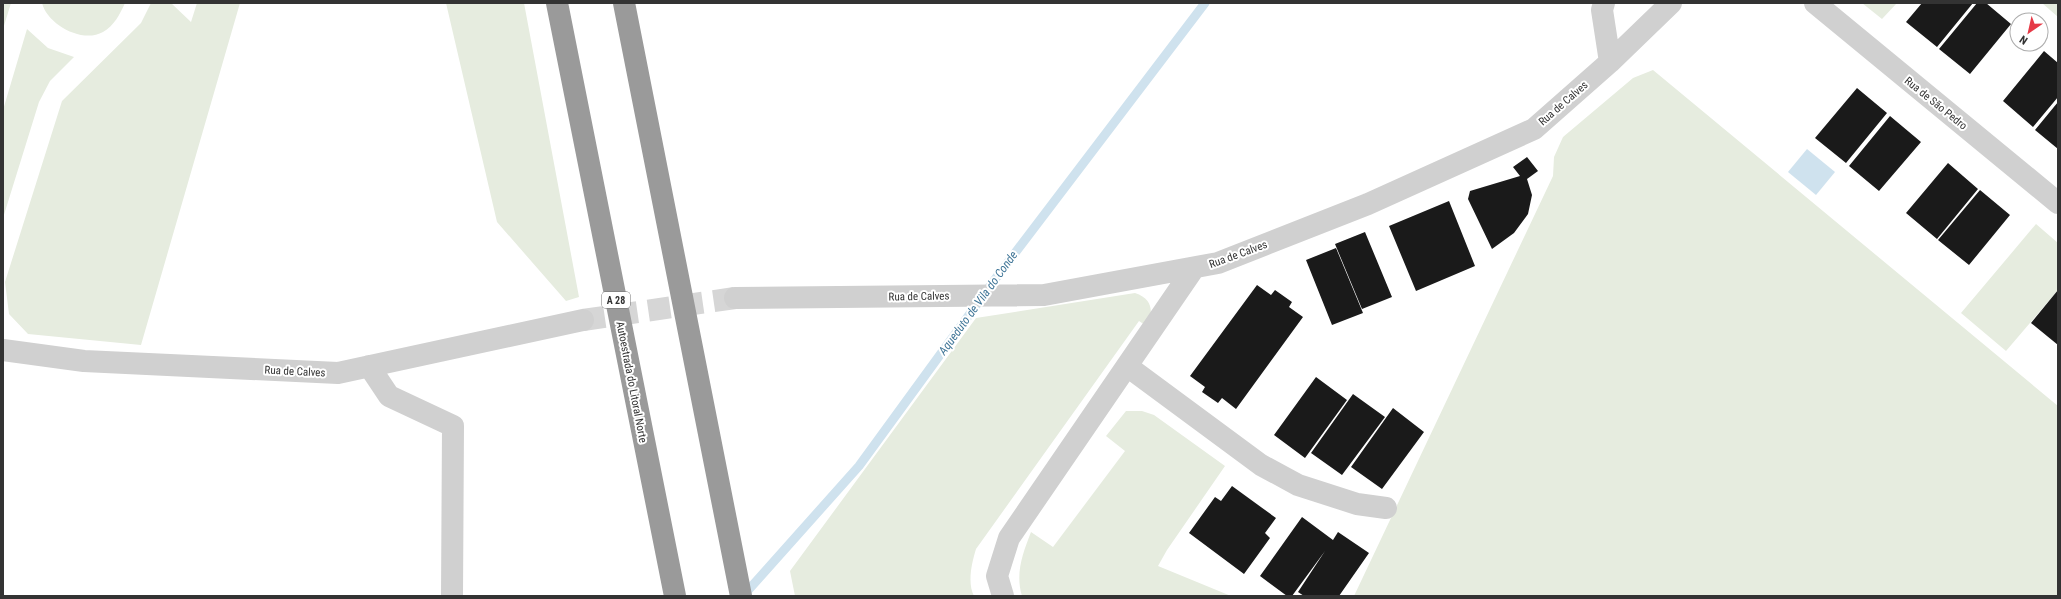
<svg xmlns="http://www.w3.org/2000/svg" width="2061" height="599" font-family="'Roboto Condensed',sans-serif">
<rect width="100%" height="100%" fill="#fff"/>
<path fill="#e6ecdf" d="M 3,3 L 11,3 L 3,29 Z
M 42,3 L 125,3 C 120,14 114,26 103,32 C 82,44 47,24 42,3 Z
M 151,3 L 171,3 L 191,22 L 197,3 L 240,3 L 141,345 L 28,334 L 9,314 L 5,282 L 62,101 L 141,23 Z
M 446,3 L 524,3 L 579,297 L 566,301 L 497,222 Z
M 1862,3 L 1897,3 L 1882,19 Z
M 2042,3 L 2058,3 L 2058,17 Z
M 27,29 L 48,48 L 74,57 L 50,81 L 39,102 L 3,218 L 3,110 Z
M 1653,70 L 2058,406 L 2058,596 L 1354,596 L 1553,176 L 1554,157 L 1563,137 L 1633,78 Z
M 2036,224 L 2058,243 L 2058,290 L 2006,351 L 1961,313 Z
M 1135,293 C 1153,299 1153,311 1148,327 L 1139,321 L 976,549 C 972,562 967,583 974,596 L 795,596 L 790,571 L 976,318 Z
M 1126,411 L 1142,411 L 1154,415 L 1225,466 L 1167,550 L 1158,566 L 1231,596 L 1022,596 C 1015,573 1023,553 1031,532 L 1053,547 L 1125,451 L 1106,436 Z"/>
<path fill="#cfe2ee" d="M 1807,149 L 1835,172 L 1816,195 L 1788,172 Z"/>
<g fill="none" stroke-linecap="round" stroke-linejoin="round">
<path stroke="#cfe2ee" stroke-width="9" d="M 743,596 L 859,466 L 996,278 L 1205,3"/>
</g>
<path fill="#1a1a1a" d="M 1922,3 L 1973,3 L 1937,47 L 1906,22 Z
M 1977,3 L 1986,3 L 2011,24 L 1970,74 L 1939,49 Z
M 2044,51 L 2058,63 L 2058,97 L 2033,127 L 2003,101 Z
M 1857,88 L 1887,113 L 1846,163 L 1815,138 Z
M 2058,102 L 2058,149 L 2035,130 Z
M 1890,116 L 1921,142 L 1879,191 L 1849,166 Z
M 1527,157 L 1538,171 L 1527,179 L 1532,195 L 1528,214 L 1514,233 L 1492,249 L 1468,199 L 1470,191 L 1520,176 L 1513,167 Z
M 1948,163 L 1978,189 L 1937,239 L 1906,213 Z
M 1980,190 L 2010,215 L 1969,265 L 1938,240 Z
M 1449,201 L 1475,266 L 1416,291 L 1389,226 Z
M 1365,232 L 1392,297 L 1362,309 L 1335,244 Z
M 1336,248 L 1363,313 L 1332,325 L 1306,260 Z
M 1257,285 L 1271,295 L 1275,290 L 1292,302 L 1289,307 L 1303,317 L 1236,409 L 1222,398 L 1218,403 L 1202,392 L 1205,387 L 1190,376 Z
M 2058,290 L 2058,345 L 2031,323 Z
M 1316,377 L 1347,400 L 1305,458 L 1274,435 Z
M 1353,394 L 1385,417 L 1342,475 L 1311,453 Z
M 1393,408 L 1424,432 L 1382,489 L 1351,467 Z
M 1232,486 L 1276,518 L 1265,533 L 1270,538 L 1244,574 L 1189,533 L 1215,497 L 1221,501 Z
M 1302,517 L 1333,540 L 1338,532 L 1369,553 L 1339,596 L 1304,596 L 1298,592 L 1325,551 L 1292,596 L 1287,596 L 1260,576 Z"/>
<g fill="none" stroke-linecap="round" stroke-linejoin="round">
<path stroke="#d6d6d6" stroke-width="22" stroke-dasharray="22 11" stroke-linecap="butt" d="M 583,320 L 735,298"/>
<path stroke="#d0d0d0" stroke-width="22" d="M 1604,3 L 1602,10 L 1610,62
M 1815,3 L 2058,203
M 735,298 L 1044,295 L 1218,263 L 1368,204 L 1534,129 L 1610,62 L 1671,3
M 3,350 L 84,361 L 338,373 L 583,320
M 369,366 L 389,396 L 453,426 L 452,596
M 1127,366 L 1261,465 L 1298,485 L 1357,504 L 1386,508
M 1003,596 L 997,576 L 1009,538 L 1194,268"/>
<path stroke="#9a9a9a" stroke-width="22" d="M 557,3 L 675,596
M 624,3 L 741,596"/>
</g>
<g text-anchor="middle" stroke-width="4" stroke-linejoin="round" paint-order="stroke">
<rect fill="#fff" stroke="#707070" stroke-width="1" x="602" y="292" width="28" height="16" rx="3"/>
<g font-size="10" font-weight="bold" fill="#333">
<text x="616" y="304">A 28</text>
</g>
<g font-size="11" fill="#333" stroke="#fff">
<text transform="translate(1563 103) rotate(-41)" y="4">Rua de Calves</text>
<text transform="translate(1936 103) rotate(39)" y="4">Rua de São Pedro</text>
<text transform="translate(1238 254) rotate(-20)" y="4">Rua de Calves</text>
<text transform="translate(919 296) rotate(-1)" y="4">Rua de Calves</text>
<text transform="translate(295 371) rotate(3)" y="4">Rua de Calves</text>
<text transform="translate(632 382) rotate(79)" y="4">Autoestrada do Litoral Norte</text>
</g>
<g font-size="12" font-style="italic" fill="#3f7597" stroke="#fff">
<text transform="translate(978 303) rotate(-54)" y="4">Aqueduto de Vila do Conde</text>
</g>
</g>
<rect width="2061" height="599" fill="none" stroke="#333333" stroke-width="8"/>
<g transform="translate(2029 32) rotate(214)"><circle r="19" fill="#ffffff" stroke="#adadad"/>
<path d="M0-3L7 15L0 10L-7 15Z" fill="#e63946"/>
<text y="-6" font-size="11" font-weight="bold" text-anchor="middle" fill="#333333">N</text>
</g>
</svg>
